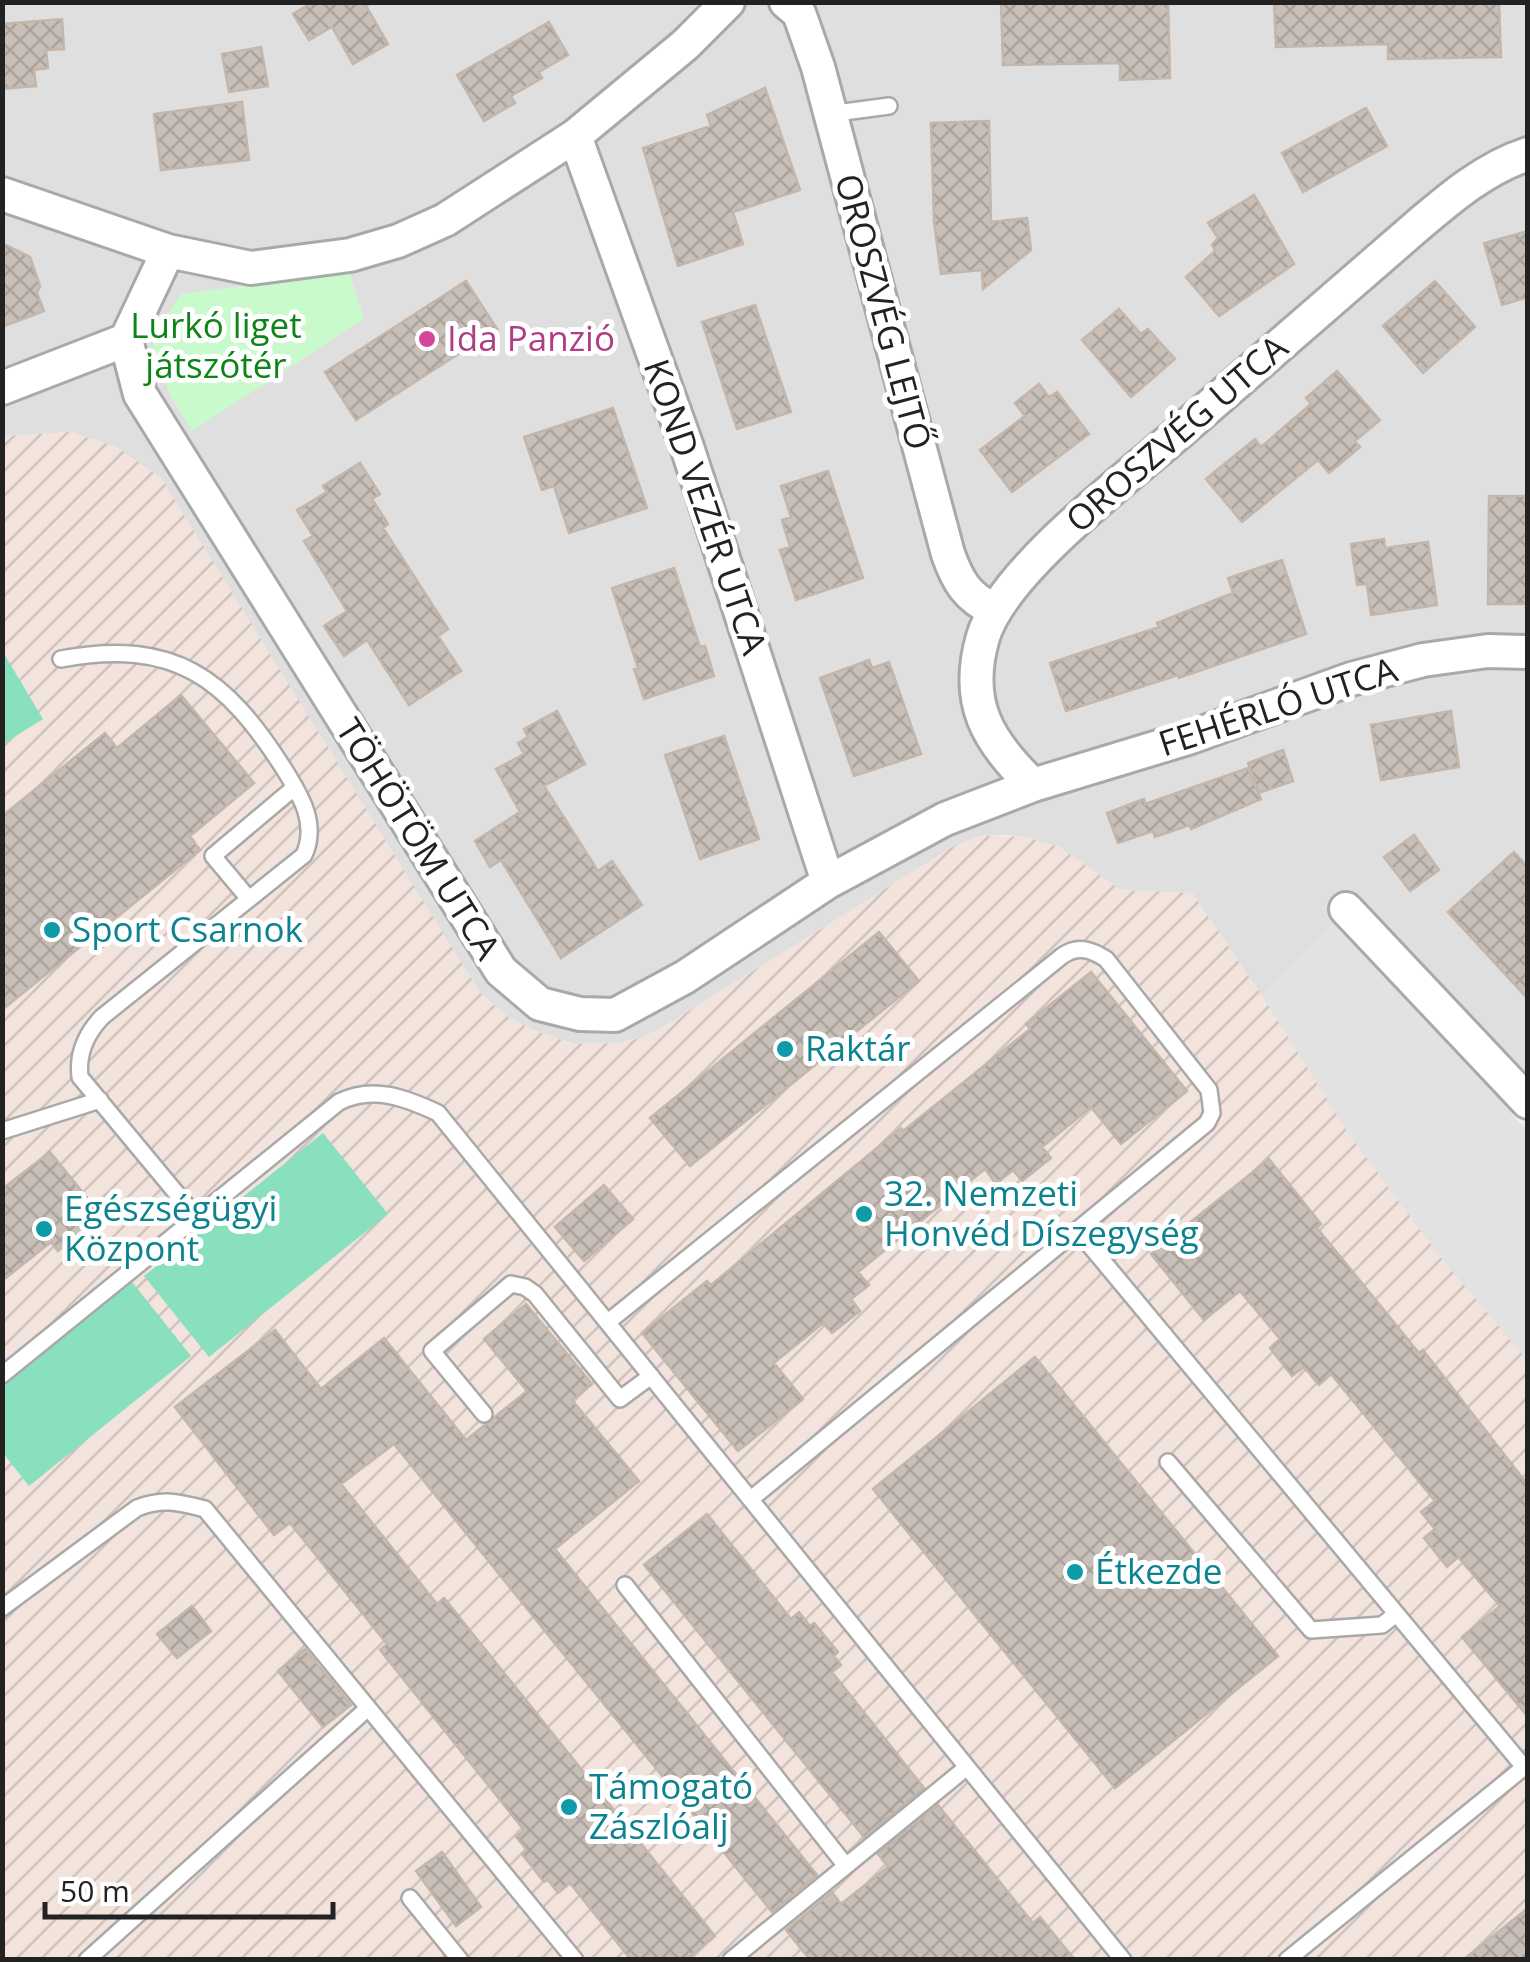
<svg xmlns="http://www.w3.org/2000/svg" width="1530" height="1962" font-family="'Open Sans',sans-serif">
<defs>
<pattern id="military-furrows" width="10" height="10" patternUnits="userSpaceOnUse" patternTransform="scale(2.5)"><rect width="10" height="10" fill="#f3e3dd"/><path d="M-1 1l2-2M0 10L10 0M9 11l2-2" fill="none" stroke="#d0c2bd"/></pattern>
<pattern id="building-cross-hatch" width="8" height="8" patternUnits="userSpaceOnUse" patternTransform="scale(2.5)"><rect width="8" height="8" fill="#c7bfb8"/><path d="M0 0l8 8M0 8l8-8" fill="none" stroke="#aba49e"/></pattern>
</defs>
<rect width="100%" height="100%" fill="#f2efe9"/>
<path fill="#e0dfdf" d="M 3,3 L 1527,3 L 1527,1102 L 1512,1115 L 1336,924 L 1262,996 L 1192,893 L 1121,890 L 1059,847 L 1025,837 L 1004,835 L 982,836 L 956,845 L 665,1026 L 641,1038 L 617,1043 L 574,1044 L 533,1030 L 508,1017 L 480,993 L 117,447 L 70,432 L 3,436 Z"/>
<path fill="url(#military-furrows)" d="M 70,432 L 117,447 L 161,478 L 480,993 L 508,1017 L 533,1030 L 574,1044 L 617,1043 L 641,1038 L 665,1026 L 956,845 L 982,836 L 1025,837 L 1059,847 L 1121,890 L 1192,893 L 1262,996 L 1335,923 L 1527,1131 L 1527,1959 L 3,1960 L 3,436 Z"/>
<path fill="#c8facc" d="M 349,272 L 364,319 L 192,431 L 170,395 L 151,339 L 181,294 Z"/>
<path fill="#88e0be" d="M 3,652 L 43,719 L 3,744 L 2,744 Z
M 323,1133 L 388,1214 L 209,1357 L 144,1276 Z
M 132,1282 L 191,1356 L 29,1486 L 3,1453 L 3,1386 Z"/>
<path fill="#e2e2e2" d="M 1335,923 L 1527,1131 L 1527,1360 L 1441,1258 L 1350,1136 L 1262,996 Z"/>
<path fill="url(#building-cross-hatch)" stroke="#c4b6ab" stroke-width="2.5" d="M 313,2 L 372,2 L 366,6 L 388,44 L 353,64 L 332,27 L 309,40 L 293,14 Z
M 1001,2 L 1168,2 L 1170,78 L 1120,80 L 1120,63 L 1003,65 Z
M 1274,2 L 1499,2 L 1501,57 L 1388,59 L 1388,44 L 1276,47 Z
M 62,19 L 64,49 L 46,50 L 48,68 L 34,70 L 36,86 L 2,89 L 2,24 Z
M 549,22 L 568,55 L 539,72 L 542,78 L 511,96 L 515,103 L 484,121 L 457,75 Z
M 261,47 L 268,86 L 229,92 L 222,54 Z
M 765,88 L 800,190 L 733,212 L 743,244 L 678,266 L 643,148 L 711,126 L 707,115 Z
M 242,102 L 249,160 L 161,170 L 154,114 Z
M 1366,108 L 1387,146 L 1303,192 L 1282,153 Z
M 989,121 L 991,222 L 1027,218 L 1031,250 L 983,289 L 982,270 L 941,274 L 934,222 L 931,123 Z
M 1254,195 L 1294,264 L 1219,316 L 1186,277 L 1215,251 L 1212,245 L 1218,238 L 1208,223 Z
M 1528,231 L 1528,297 L 1502,305 L 1484,243 Z
M 2,243 L 30,257 L 40,286 L 37,293 L 44,311 L 2,327 Z
M 466,281 L 497,329 L 356,420 L 325,372 Z
M 1435,281 L 1475,327 L 1423,373 L 1383,326 Z
M 755,305 L 791,412 L 737,429 L 702,322 Z
M 1119,309 L 1141,334 L 1148,329 L 1175,359 L 1131,397 L 1082,340 Z
M 1337,371 L 1380,420 L 1355,441 L 1360,447 L 1329,473 L 1318,460 L 1242,522 L 1206,479 L 1255,439 L 1261,447 L 1311,404 L 1306,398 Z
M 1039,384 L 1049,397 L 1057,392 L 1089,434 L 1012,492 L 980,450 L 1025,416 L 1015,403 Z
M 613,408 L 647,508 L 569,533 L 554,486 L 542,490 L 524,437 Z
M 360,463 L 380,494 L 372,499 L 388,524 L 383,528 L 448,629 L 438,636 L 461,671 L 409,705 L 367,640 L 344,656 L 324,626 L 347,611 L 304,541 L 313,536 L 297,510 L 327,492 L 323,486 Z
M 828,471 L 863,578 L 796,600 L 780,550 L 790,547 L 782,520 L 791,517 L 781,486 Z
M 1489,496 L 1528,496 L 1528,604 L 1488,604 Z
M 1384,539 L 1385,548 L 1428,542 L 1437,605 L 1371,615 L 1367,584 L 1357,585 L 1351,544 Z
M 1282,560 L 1306,634 L 1179,678 L 1178,675 L 1066,711 L 1050,663 L 1159,627 L 1157,623 L 1233,593 L 1228,578 Z
M 674,568 L 700,647 L 705,646 L 714,676 L 644,699 L 634,669 L 638,668 L 612,588 Z
M 869,660 L 872,668 L 889,662 L 921,754 L 854,776 L 820,678 Z
M 181,695 L 254,783 L 190,836 L 200,850 L 2,1010 L 2,816 L 105,733 L 117,748 Z
M 557,711 L 585,764 L 544,786 L 598,871 L 612,861 L 642,905 L 561,958 L 501,860 L 490,867 L 475,841 L 520,812 L 496,769 L 524,754 L 518,743 L 528,737 L 524,729 Z
M 1451,711 L 1459,767 L 1381,780 L 1371,725 Z
M 724,736 L 759,839 L 700,859 L 665,755 Z
M 1283,750 L 1293,781 L 1259,793 L 1248,763 Z
M 1248,768 L 1261,799 L 1191,829 L 1190,825 L 1155,837 L 1153,831 L 1118,843 L 1107,813 L 1144,799 L 1145,804 Z
M 1414,835 L 1439,870 L 1410,891 L 1384,857 Z
M 1514,852 L 1528,867 L 1528,999 L 1448,912 Z
M 879,932 L 919,981 L 690,1166 L 650,1118 Z
M 1091,972 L 1187,1091 L 1121,1144 L 1091,1107 L 1042,1147 L 1051,1158 L 1022,1181 L 1013,1170 L 996,1184 L 985,1169 L 858,1272 L 869,1285 L 851,1299 L 860,1311 L 832,1333 L 823,1323 L 774,1363 L 803,1399 L 738,1451 L 642,1333 L 707,1281 L 711,1285 L 901,1128 L 903,1131 L 1030,1029 L 1026,1024 Z
M 50,1152 L 102,1216 L 58,1251 L 51,1242 L 2,1281 L 2,1189 Z
M 1269,1159 L 1321,1224 L 1317,1228 L 1419,1353 L 1423,1350 L 1528,1485 L 1528,1717 L 1462,1637 L 1500,1606 L 1458,1557 L 1447,1567 L 1424,1538 L 1435,1529 L 1421,1512 L 1435,1501 L 1331,1374 L 1319,1385 L 1304,1367 L 1292,1376 L 1270,1348 L 1280,1339 L 1240,1291 L 1204,1320 L 1151,1254 Z
M 604,1185 L 633,1219 L 584,1261 L 555,1227 Z
M 526,1304 L 592,1384 L 572,1400 L 639,1481 L 555,1549 L 817,1875 L 772,1912 L 394,1444 L 341,1484 L 437,1604 L 444,1598 L 715,1936 L 686,1960 L 631,1960 L 570,1883 L 558,1893 L 548,1880 L 544,1882 L 522,1854 L 527,1850 L 516,1837 L 524,1830 L 380,1650 L 387,1644 L 290,1523 L 274,1535 L 175,1407 L 275,1330 L 321,1389 L 384,1338 L 466,1440 L 527,1391 L 484,1339 Z
M 1035,1357 L 1278,1656 L 1115,1788 L 873,1489 Z
M 707,1514 L 791,1619 L 799,1612 L 810,1626 L 814,1623 L 838,1652 L 834,1656 L 841,1665 L 832,1672 L 924,1788 L 864,1837 L 644,1565 Z
M 192,1606 L 211,1631 L 177,1658 L 157,1634 Z
M 305,1649 L 351,1705 L 323,1727 L 278,1671 Z
M 938,1805 L 1033,1923 L 1040,1917 L 1075,1960 L 810,1960 L 786,1930 L 832,1892 L 841,1904 L 888,1867 L 878,1854 Z
M 442,1852 L 481,1907 L 456,1926 L 416,1871 Z
M 1528,1908 L 1528,1960 L 1463,1960 Z"/>
<g fill="none" stroke-linecap="round" stroke-linejoin="round">
<defs>
<path id="service" d="M 829,114 L 889,106
M 61,659 C 175,638 226,678 284,769 C 301,796 318,824 304,855 L 102,1017 C 86,1034 77,1053 80,1077 L 197,1218
M 249,899 L 213,856 L 295,787
M 2,1131 L 100,1100
M 1077,1230 L 1524,1767
M 608,1322 L 1062,956 C 1077,945 1090,949 1106,959 L 1209,1090 L 1212,1113 L 1207,1123 L 751,1499
M 2,1375 L 339,1102 C 373,1085 406,1098 438,1113 L 1123,1960
M 484,1414 L 432,1351 L 511,1284 L 525,1287 L 535,1294 L 620,1399 L 651,1376
M 1168,1462 L 1311,1630 L 1382,1625 L 1396,1614
M 625,1585 L 846,1866
M 2,1608 L 137,1508 C 162,1498 179,1502 205,1509 L 575,1960
M 410,1898 L 460,1960
M 87,1960 L 368,1708
M 731,1960 L 967,1767
M 1287,1960 L 1528,1764"/>
<path id="minor" d="M 786,2 L 799,13 L 818,67 L 948,554 C 958,582 967,597 994,610
M 575,136 L 687,447 L 828,882
M 2,194 L 168,251 L 251,268 L 350,255 L 398,241 L 445,220 L 575,136 L 685,45 L 728,2
M 168,251 L 126,340 L 140,394 L 501,971 L 540,1004 L 580,1014 L 615,1015 L 685,977 L 828,882 L 945,819 L 1033,785 L 1191,737 L 1351,679 L 1423,660 L 1488,651 L 1528,652
M 2,388 L 126,340
M 1033,785 C 987,741 964,702 983,637 C 1002,572 1128,477 1181,431 C 1259,363 1337,295 1416,227 C 1450,198 1485,168 1528,154
M 1346,909 L 1528,1102"/>
</defs>
<use href="#service" stroke="#a9a9a9" stroke-width="20"/>
<use href="#minor" stroke="#a9a9a9" stroke-width="38"/>
<use href="#service" stroke="#fff" stroke-width="15"/>
<use href="#minor" stroke="#fff" stroke-width="32"/>
</g>
<circle fill="#d1479c" stroke="#fff" stroke-width="4" cx="427" cy="339" r="10"/>
<g fill="#0f9aa8" stroke="#fff" stroke-width="4">
<circle cx="52" cy="930" r="10"/>
<circle cx="785" cy="1049" r="10"/>
<circle cx="864" cy="1214" r="10"/>
<circle cx="44" cy="1229" r="10"/>
<circle cx="1075" cy="1572" r="10"/>
<circle cx="569" cy="1807" r="10"/>
</g>
<g text-anchor="middle" stroke-width="10" stroke-linejoin="round" paint-order="stroke">
<g font-size="35" fill="#222" stroke="#fff">
<text transform="translate(883 312) rotate(75)" y="12">OROSZVÉG LEJTŐ</text>
<text transform="translate(1177 434) rotate(-41)" y="12">OROSZVÉG UTCA</text>
<text transform="translate(705 507) rotate(71)" y="12">KOND VEZÉR UTCA</text>
<text transform="translate(1278 707) rotate(-18)" y="12">FEHÉRLÓ UTCA</text>
<text transform="translate(418 839) rotate(58)" y="12">TÖHÖTÖM UTCA</text>
</g>
<g font-size="35" fill="#0c8416" stroke="#fff">
<text x="216" y="338">Lurkó liget<tspan x="216" dy="40">játszótér</tspan></text>
</g>
<g font-size="35" fill="#b23c85" stroke="#fff" text-anchor="start">
<text x="447" y="351">Ida Panzió</text>
</g>
<g font-size="35" fill="#0d838f" stroke="#fff" text-anchor="start">
<text x="72" y="942">Sport Csarnok</text>
<text x="805" y="1061">Raktár</text>
<text x="884" y="1206">32. Nemzeti<tspan x="884" dy="40">Honvéd Díszegység</tspan></text>
<text x="64" y="1221">Egészségügyi<tspan x="64" dy="40">Központ</tspan></text>
<text x="1095" y="1584">Étkezde</text>
<text x="589" y="1799">Támogató<tspan x="589" dy="40">Zászlóalj</tspan></text>
</g>
</g>
<rect width="1530" height="1962" fill="none" stroke="#222222" stroke-width="10"/>
<path d="M45 1902v15h288v-15" fill="none" stroke="#222222" stroke-width="5"/>
<text x="60" y="1902" font-size="30" fill="#222222" stroke="#ffffff" stroke-width="8" paint-order="stroke">50 m</text>
</svg>
